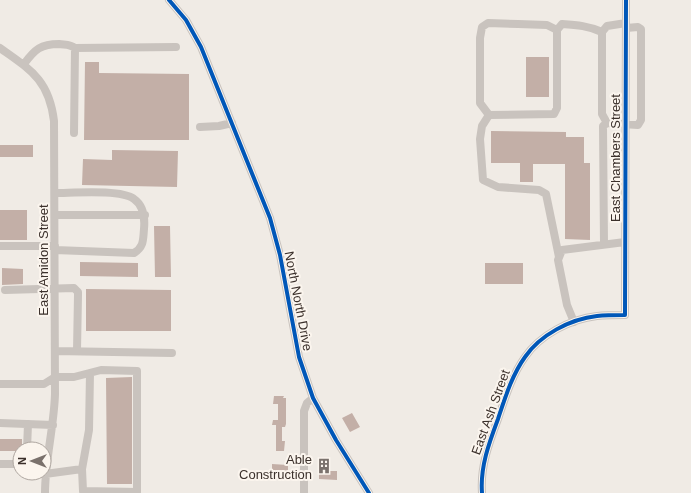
<svg xmlns="http://www.w3.org/2000/svg" width="691" height="493" font-family="Arial,sans-serif">
<rect width="100%" height="100%" fill="#f0ebe5"/>
<path fill="#c3afa7" d="M 526,57 L 549,57 L 549,97 L 526,97 Z
M 85,62 L 99,62 L 99,73 L 189,74 L 189,140 L 84,140 Z
M 491,131 L 566,132 L 566,137 L 584,137 L 584,163 L 590,163 L 590,240 L 565,239 L 565,164 L 533,164 L 533,182 L 520,182 L 520,163 L 491,163 Z
M 0,145 L 33,145 L 33,157 L 0,157 Z
M 112,150 L 178,151 L 177,187 L 82,185 L 83,159 L 112,160 Z
M 0,210 L 27,210 L 27,240 L 0,240 Z
M 154,226 L 170,226 L 171,277 L 155,277 Z
M 80,262 L 138,263 L 138,277 L 80,276 Z
M 485,263 L 523,263 L 523,284 L 485,284 Z
M 2,268 L 23,269 L 23,284 L 2,285 Z
M 86,289 L 171,290 L 171,331 L 86,331 Z
M 132,377 L 132,484 L 107,484 L 106,378 Z
M 274,396 L 284,396 L 283,398 L 286,398 L 286,424 L 285,427 L 282,427 L 282,441 L 285,441 L 284,451 L 276,451 L 276,425 L 272,425 L 273,420 L 278,420 L 278,404 L 273,404 Z
M 352,413 L 360,427 L 350,432 L 342,418 Z
M 0,439 L 22,439 L 22,449 L 20,449 L 20,451 L 0,451 Z
M 319,461 L 329,462 L 329,471 L 337,471 L 337,480 L 319,479 Z
M 272,464 L 288,465 L 288,471 L 280,470 L 280,480 L 272,480 Z"/>
<g fill="none" stroke-linecap="round" stroke-linejoin="round">
<path stroke="#c9c3be" stroke-width="8" d="M 169,0 L 186,20 L 201,47 L 270,218 L 280,255 L 299,357 L 313,398 L 336,440 L 369,493
M 0,48 C 31,70 49,80 54,121 L 55,394 C 54,427 45,460 45,493
M 75,48 L 176,47
M 24,64 C 35,49 41,44 59,44 C 65,45 70,44 75,48 L 74,133
M 489,115 L 480,103 L 480,38 L 482,27 L 488,23 L 518,24 L 547,25 L 557,30
M 607,123 L 602,114 L 602,32 L 607,26 L 626,23
M 200,127 L 219,126 L 232,123
M 55,215 L 145,215
M 604,244 L 603,126 L 607,123 L 638,125 L 641,120 L 641,29 L 638,27 L 626,28
M 0,246 L 55,246
M 55,250 L 134,253 C 144,247 143,240 144,229 C 145,218 144,206 134,199 C 121,189 73,193 55,193
M 559,257 L 546,194 L 539,190 L 498,187 L 483,180 L 480,139 L 482,126 L 489,115 L 554,114 L 557,108 L 557,30 L 562,24 C 577,25 589,26 602,32
M 5,290 L 74,288 L 78,292 L 78,295 L 77,351
M 574,322 L 567,305 L 558,260 L 562,250 L 625,242
M 55,351 L 172,353
M 0,384 L 44,384 L 55,377 L 74,377 L 101,370 L 137,371 L 137,492 L 83,491 L 82,469
M 0,423 L 53,425
M 27,449 L 28,424
M 0,464 L 20,464
M 45,474 L 82,469 L 89,430 L 90,373
M 304,493 L 304,411 L 307,403 L 313,398
M 482,493 C 480,467 489,443 498,419 C 505,398 512,375 525,357 C 540,335 570,319 597,316 C 606,315 616,315 625,315 L 626,0"/>
<defs>
<path id="cycleway" d="M 169,0 L 186,20 L 201,47 L 270,218 L 280,255 L 299,357 L 313,398 L 336,440 L 369,493
M 482,493 C 480,467 489,443 498,419 C 505,398 512,375 525,357 C 540,335 570,319 597,316 C 606,315 616,315 625,315 L 626,0"/>
</defs>
<use href="#cycleway" stroke="#fbf5ee" stroke-width="6"/>
<use href="#cycleway" stroke="#0057b8" stroke-width="4"/>
</g>
<defs>
<symbol id="building-bare" viewBox="-9 -9 18 18"><path d="M-4-6H4V6H1V3H-1V6H-4ZM-2.5-4.3h1.7v1.8h-1.7ZM.8-4.3h1.7v1.8H.8ZM-2.5-1h1.7V.8h-1.7ZM.8-1h1.7V.8H.8Z" fill="#7a716c" stroke="#fbf5ee" stroke-width="2.5" paint-order="stroke"/></symbol>
</defs>
<g fill-rule="evenodd">
<use href="#building-bare" x="313" y="455" width="22" height="22"/>
</g>
<g text-anchor="middle" stroke-width="4" stroke-linejoin="round" paint-order="stroke">
<g font-size="13" fill="#3b302b" stroke="#fbf5ee">
<text transform="translate(615 158) rotate(-90)" y="5">East Chambers Street</text>
<text transform="translate(43 260) rotate(-90)" y="5">East Amidon Street</text>
<text transform="translate(299 301) rotate(79)" y="5">North North Drive</text>
<text transform="translate(490 412) rotate(-70)" y="5">East Ash Street</text>
</g>
<g font-size="13" fill="#3b302b" stroke="#fbf5ee" text-anchor="end">
<text x="312" y="464">Able<tspan x="312" dy="15">Construction</tspan></text>
</g>
</g>
<g transform="translate(32 461) rotate(270)"><circle r="19" fill="#fbf5ee" stroke="#aea6a0"/>
<path d="M0-3L7 15L0 10L-7 15Z" fill="#7a716c"/>
<text y="-6" font-size="11" font-weight="bold" text-anchor="middle" fill="#3b302b">N</text>
</g>
</svg>
